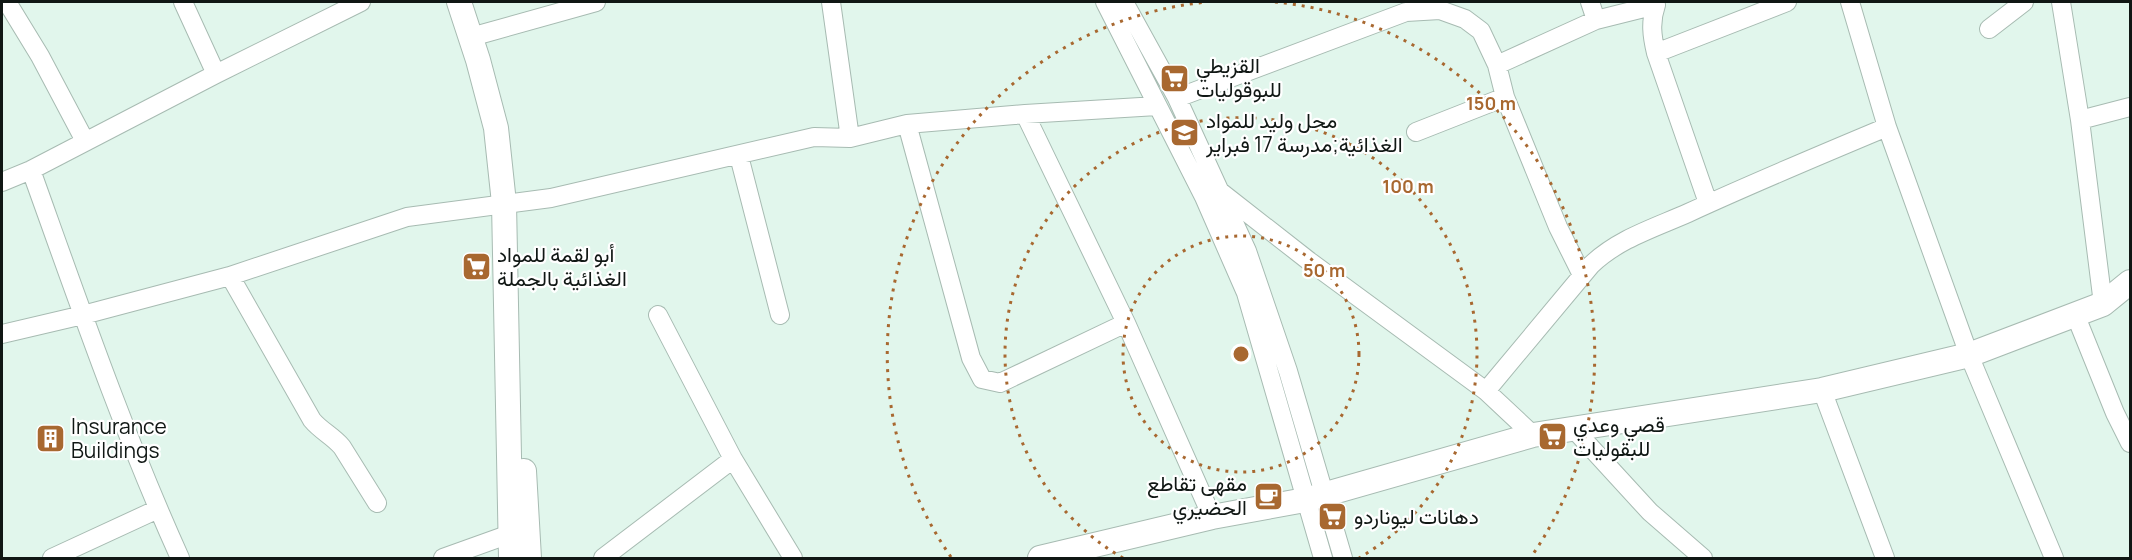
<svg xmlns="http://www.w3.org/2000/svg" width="2132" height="560" font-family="Manrope,Vazirmatn,sans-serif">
<rect width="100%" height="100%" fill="#e1f6ec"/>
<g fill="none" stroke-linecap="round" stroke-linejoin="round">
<defs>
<path id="minor" d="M 7,2 L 40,56 L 85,141
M 183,2 L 216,74
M 831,2 L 850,138
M 1105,2 L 1204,197 L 1246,293 L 1323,558
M 1124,2 L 1177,98 L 1247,251 L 1288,371 L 1343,558
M 1590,2 L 1596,20
M 1654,2 L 1656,5 C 1650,22 1652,36 1656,53 L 1708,203
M 1850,2 L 1887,127 L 1969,355 L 2054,558
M 2061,2 L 2080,120 L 2103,304
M 1989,29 L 2024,2
M 471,37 L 596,2
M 1656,53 L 1787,2
M 1497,65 L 1596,20 L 1656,5
M 1177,98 L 1406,12 L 1440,10 L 1465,19 L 1481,31 L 1497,65 L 1505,97 L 1558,227 L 1582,275
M 1025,114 L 1126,323 L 1212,517
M 2080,120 L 2130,107
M 907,124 L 971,358 L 982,379 L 1000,383 L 1126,323
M 1416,132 L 1505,97
M 739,156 L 780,315
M 31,170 C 78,301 123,432 180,558
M 2,182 L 31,170 L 216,74 L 361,2
M 1222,193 L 1309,261 L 1486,391 L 1533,435
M 230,276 L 312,420 C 321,431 333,436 342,447 L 377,503
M 2075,314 L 2115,413 L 2130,443
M 658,315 L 733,459 L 793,558
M 2,334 L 83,315 L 230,276 L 407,217 L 551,198 L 814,137 L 850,138 L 907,124 L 1025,114 L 1157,106
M 1822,390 L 1885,558
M 1486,391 L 1591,265 C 1618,239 1654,228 1688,213 C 1753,183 1820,155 1887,127
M 1572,427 L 1650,512 L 1703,558
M 52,558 L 158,509
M 443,558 L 510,534
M 603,558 L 733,459"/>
<path id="tertiary" d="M 459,2 L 478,60 L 496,128 L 504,203 L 511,558
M 524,471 L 529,558
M 1040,558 L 1212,517 L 1305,500 L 1533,435 L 1822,390 L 1969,355 L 2103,304 L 2130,282"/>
</defs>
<use href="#minor" stroke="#a7bbb2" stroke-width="20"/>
<use href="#tertiary" stroke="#a7bbb2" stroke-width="26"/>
<use href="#minor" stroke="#fff" stroke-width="18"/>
<use href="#tertiary" stroke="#fff" stroke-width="24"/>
</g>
<g fill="none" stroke="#a86830" stroke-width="3" stroke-dasharray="3 6">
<circle cx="1241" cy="354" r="118"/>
<path d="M1123 558A236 236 0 1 1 1359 558"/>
<path d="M951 557A354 354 0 0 1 1207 2M1275 2A354 354 0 0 1 1531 557"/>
</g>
<defs>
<symbol id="supermarket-square" viewBox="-11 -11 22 22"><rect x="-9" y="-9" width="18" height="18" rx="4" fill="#a86830" stroke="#fff"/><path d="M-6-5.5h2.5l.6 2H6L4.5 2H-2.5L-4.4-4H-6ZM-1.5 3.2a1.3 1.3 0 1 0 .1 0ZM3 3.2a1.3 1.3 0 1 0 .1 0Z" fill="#fff"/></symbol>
<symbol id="school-square" viewBox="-11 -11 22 22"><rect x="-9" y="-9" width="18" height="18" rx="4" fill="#a86830" stroke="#fff"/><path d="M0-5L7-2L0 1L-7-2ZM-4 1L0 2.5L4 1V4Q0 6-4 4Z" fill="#fff"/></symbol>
<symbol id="building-square" viewBox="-11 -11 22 22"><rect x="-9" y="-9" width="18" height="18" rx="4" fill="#a86830" stroke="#fff"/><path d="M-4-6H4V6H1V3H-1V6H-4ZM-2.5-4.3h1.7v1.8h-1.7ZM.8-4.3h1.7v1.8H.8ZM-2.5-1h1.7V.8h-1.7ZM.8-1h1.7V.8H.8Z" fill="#fff"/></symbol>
<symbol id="cafe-square" viewBox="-11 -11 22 22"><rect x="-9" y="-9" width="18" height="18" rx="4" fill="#a86830" stroke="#fff"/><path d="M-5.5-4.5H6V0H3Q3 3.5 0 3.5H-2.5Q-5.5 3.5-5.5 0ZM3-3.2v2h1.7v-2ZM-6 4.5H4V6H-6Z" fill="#fff"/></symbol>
</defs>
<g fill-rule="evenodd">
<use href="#supermarket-square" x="1158" y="62" width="33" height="33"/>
<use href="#school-square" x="1168" y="116" width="33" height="33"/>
<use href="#supermarket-square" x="460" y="250" width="33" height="33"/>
<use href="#supermarket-square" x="1536" y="420" width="33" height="33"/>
<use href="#building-square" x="34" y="422" width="33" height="33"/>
<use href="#cafe-square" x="1252" y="480" width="33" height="33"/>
<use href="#supermarket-square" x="1316" y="500" width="33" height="33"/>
</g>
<g text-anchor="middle" stroke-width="4.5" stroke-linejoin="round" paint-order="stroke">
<g font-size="21" fill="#101714" stroke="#fff" text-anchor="start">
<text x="1196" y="73">القزيطي<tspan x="1196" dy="24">للبوقوليات</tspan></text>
<text x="1206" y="128">محل وليد للمواد<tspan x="1206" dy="24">الغذائية;مدرسة 17 فبراير</tspan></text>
<text x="497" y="262">أبو لقمة للمواد<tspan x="497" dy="24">الغذائية بالجملة</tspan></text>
<text x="1573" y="432">قصي وعدي<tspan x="1573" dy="24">للبقوليات</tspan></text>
<text x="71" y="434">Insurance<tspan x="71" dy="24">Buildings</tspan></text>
<text x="1247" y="491" text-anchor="end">مقهى تقاطع<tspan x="1247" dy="24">الحضيري</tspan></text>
<text x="1354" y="524">دهانات ليوناردو</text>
</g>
</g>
<circle cx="1241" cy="354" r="9" fill="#a86830" stroke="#fff" stroke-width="3"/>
<g font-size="18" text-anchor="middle" font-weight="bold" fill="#a86830" stroke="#fff" stroke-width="4.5" stroke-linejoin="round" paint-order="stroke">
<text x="1491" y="110">150 m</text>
<text x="1408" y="193">100 m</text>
<text x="1324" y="277">50 m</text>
</g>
<rect width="2132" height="560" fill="none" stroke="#101714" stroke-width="6"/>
</svg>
